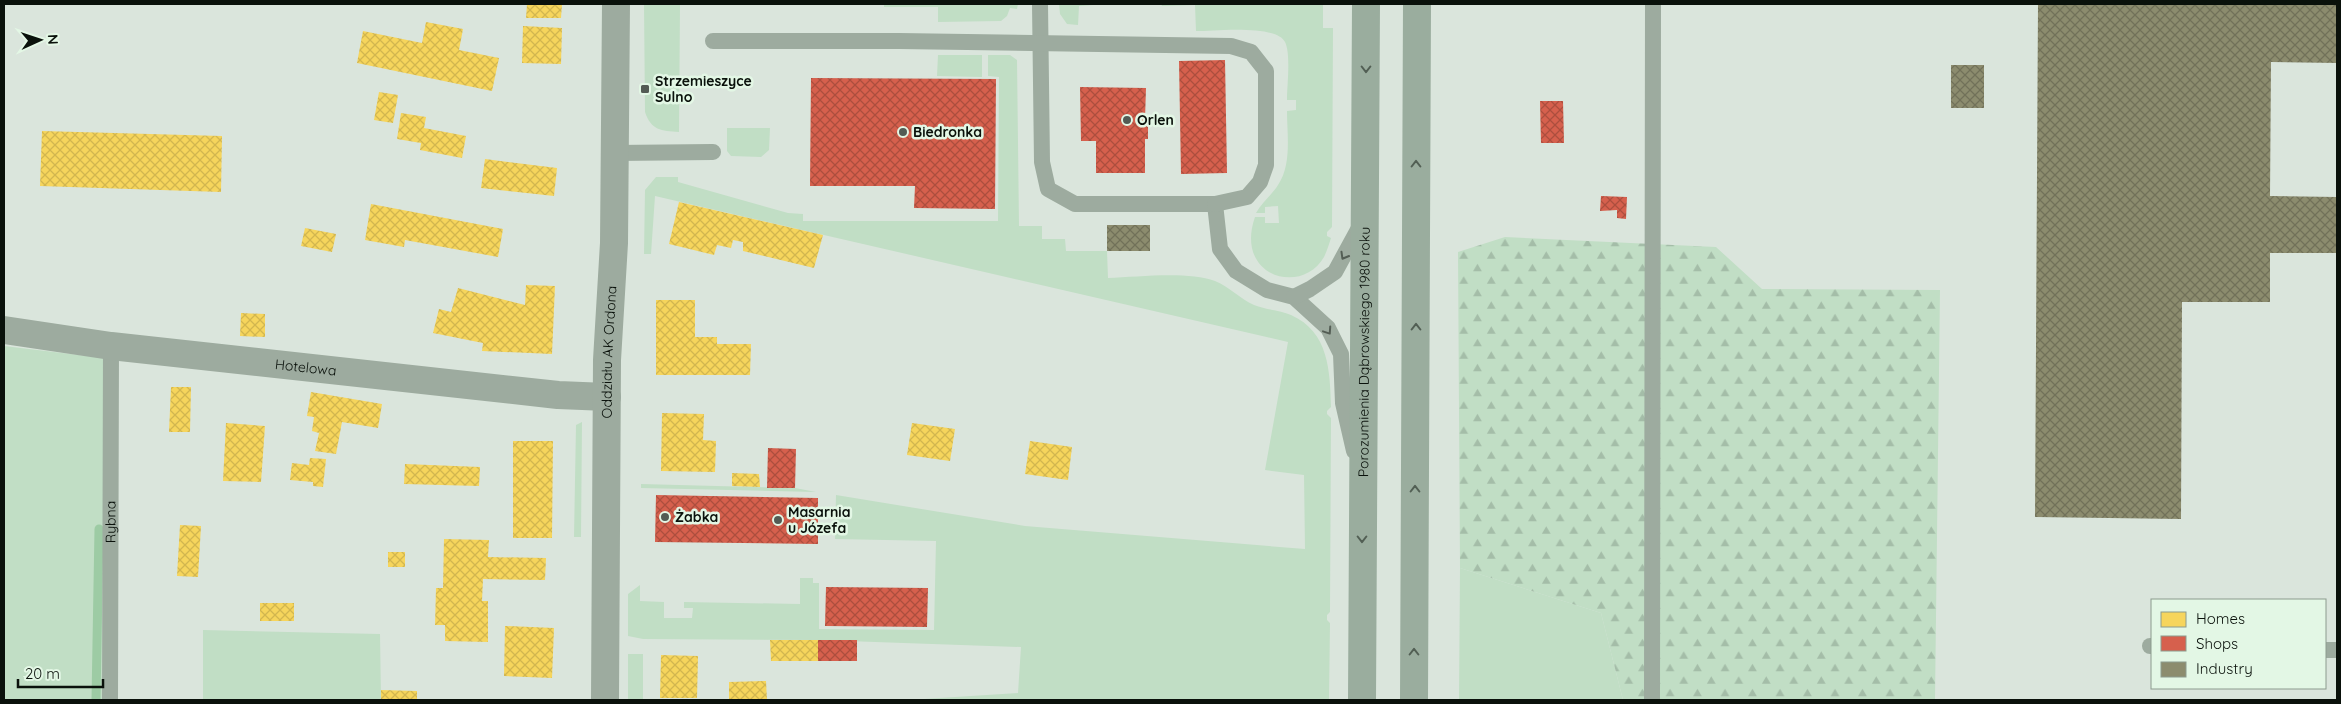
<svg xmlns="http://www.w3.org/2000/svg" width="2341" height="704" font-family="Quicksand,sans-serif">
<defs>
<pattern id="forest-firs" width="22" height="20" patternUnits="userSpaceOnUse" patternTransform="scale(1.25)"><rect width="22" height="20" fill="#c1dec5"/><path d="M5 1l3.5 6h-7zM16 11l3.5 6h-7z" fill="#a4bda8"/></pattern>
<pattern id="homes-cross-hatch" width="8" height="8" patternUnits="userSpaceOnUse" patternTransform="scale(1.25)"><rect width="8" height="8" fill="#f6d55c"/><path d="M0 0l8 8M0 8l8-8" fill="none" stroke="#d2b64f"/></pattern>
<pattern id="shops-cross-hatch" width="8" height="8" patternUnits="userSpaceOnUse" patternTransform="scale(1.25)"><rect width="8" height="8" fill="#d6604d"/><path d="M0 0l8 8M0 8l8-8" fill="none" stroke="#ac4e3e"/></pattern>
<pattern id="industry-cross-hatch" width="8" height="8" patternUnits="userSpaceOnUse" patternTransform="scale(1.25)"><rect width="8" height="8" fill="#8c8c6e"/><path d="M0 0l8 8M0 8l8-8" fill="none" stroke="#717159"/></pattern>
</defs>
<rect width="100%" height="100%" fill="#dae5dc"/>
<path fill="#c1dec5" d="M 644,4 L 680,4 L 679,132 C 661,131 651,130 645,112 Z
M 884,4 L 1018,4 L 1017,9 L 1010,8 L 1007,16 L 1001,21 L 938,22 L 938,7 L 884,7 Z
M 1059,4 L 1093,4 L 1093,5 L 1079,6 L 1078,25 L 1067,24 L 1060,14 Z
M 1161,4 L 1323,4 L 1323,28 L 1333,28 L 1332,227 L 1327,232 L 1327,236 L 1331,238 C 1329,244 1327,251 1324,257 C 1302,296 1234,277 1255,217 L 1265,217 L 1265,223 L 1279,223 L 1278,206 L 1265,207 L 1265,213 L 1256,213 C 1262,202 1272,195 1278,185 C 1292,164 1287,135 1287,111 L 1296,110 L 1296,100 L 1287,100 C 1287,85 1291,54 1285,42 C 1276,24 1214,31 1196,31 L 1195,5 L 1162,6 Z
M 938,55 L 982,55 L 982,77 L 937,76 Z
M 988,55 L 1010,55 L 1017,60 L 1019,226 L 1042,226 L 1042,239 L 1065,239 L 1066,251 L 1107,251 L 1108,278 C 1138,277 1188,271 1215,281 C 1230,287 1240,299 1254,305 C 1266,310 1280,310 1291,315 C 1329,332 1330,371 1331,407 L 1327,411 L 1327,414 L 1331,418 L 1330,612 L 1327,615 L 1327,620 L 1330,623 L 1329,700 L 908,700 L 1018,693 L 1021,647 L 818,640 L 643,639 L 628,636 L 628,594 L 640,585 L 640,601 L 664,602 L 664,618 L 692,618 L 693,608 L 684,608 L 684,602 L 800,604 L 800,578 L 813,578 L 813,583 L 819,583 L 819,629 L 934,630 L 936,541 L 835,539 L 836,495 L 1025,526 L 1305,549 L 1304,475 L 1265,470 L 1288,342 L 655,196 L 651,254 L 644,254 L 645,190 L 656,177 L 678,177 L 678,182 L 788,213 L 803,214 L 803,221 L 998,221 L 999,77 L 988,76 Z
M 727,128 L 770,128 L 769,150 L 761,157 L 731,156 L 727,151 Z
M 4,346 L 104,358 L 102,700 L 4,700 Z
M 582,422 L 581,537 L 574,537 L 576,425 Z
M 641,484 L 795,488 L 816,492 L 641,488 Z
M 1460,568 L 1601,613 L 1623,700 L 1459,700 Z
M 203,630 L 380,634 L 381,700 L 203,700 Z
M 628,654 L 643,654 L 643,700 L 628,700 Z"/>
<path fill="url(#forest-firs)" d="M 1505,237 L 1716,247 L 1762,289 L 1940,290 L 1935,700 L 1623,700 L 1601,613 L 1460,568 L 1458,252 Z"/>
<path fill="url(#homes-cross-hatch)" d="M 527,4 L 562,4 L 561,18 L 526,18 Z
M 426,22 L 463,29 L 459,50 L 499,58 L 492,91 L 357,63 L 363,31 L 422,43 Z
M 523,26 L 562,28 L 561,64 L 522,63 Z
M 379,92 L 398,95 L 393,123 L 374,120 Z
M 401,113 L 426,117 L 424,128 L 466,136 L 462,158 L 420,150 L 421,143 L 397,139 Z
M 42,131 L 222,136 L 221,192 L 40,186 Z
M 485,159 L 557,168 L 554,196 L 481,188 Z
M 679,202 L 823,235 L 814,268 L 743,251 L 743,242 L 733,240 L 731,248 L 717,245 L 714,255 L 669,244 Z
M 371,204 L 503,229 L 498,257 L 405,240 L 404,247 L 365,240 Z
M 305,228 L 336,234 L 332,252 L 301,246 Z
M 526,285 L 555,286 L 552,354 L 482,351 L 483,343 L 433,333 L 439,309 L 451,312 L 458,288 L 525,305 Z
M 656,300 L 695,300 L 695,337 L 717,337 L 717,344 L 751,344 L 750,375 L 656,375 Z
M 241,313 L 265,314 L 265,337 L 240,336 Z
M 171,387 L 191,387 L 190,432 L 169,432 Z
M 311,392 L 382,404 L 378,428 L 342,422 L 336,454 L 315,451 L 319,433 L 312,431 L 314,417 L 307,416 Z
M 662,413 L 704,414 L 703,440 L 716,441 L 715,472 L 661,471 Z
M 226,423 L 265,426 L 261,482 L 223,481 Z
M 912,423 L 955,429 L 950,461 L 907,455 Z
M 513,441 L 553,441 L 552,538 L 513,538 Z
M 1030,441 L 1072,447 L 1068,480 L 1025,474 Z
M 310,458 L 326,459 L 323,487 L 313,486 L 313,482 L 290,480 L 292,463 L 309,465 Z
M 405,464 L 480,467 L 479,486 L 404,484 Z
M 732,473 L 759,474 L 760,487 L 732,486 Z
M 180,525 L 201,526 L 198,577 L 177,576 Z
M 444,539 L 489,540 L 488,557 L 546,558 L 545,580 L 483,579 L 482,601 L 488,601 L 488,642 L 445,641 L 445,625 L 435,625 L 436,588 L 443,588 Z
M 388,552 L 405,552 L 405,567 L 388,567 Z
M 260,603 L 294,603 L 294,621 L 260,621 Z
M 505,626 L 554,628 L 552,678 L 504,676 Z
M 770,640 L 818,640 L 818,661 L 771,661 Z
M 661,655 L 698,656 L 697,698 L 660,698 Z
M 766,681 L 767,700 L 729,700 L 729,682 Z
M 381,690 L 417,691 L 417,700 L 381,700 Z"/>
<path fill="url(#shops-cross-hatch)" d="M 1225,60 L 1227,173 L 1181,174 L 1179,61 Z
M 811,78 L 996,79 L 995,209 L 914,208 L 915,186 L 810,186 Z
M 1080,87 L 1146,88 L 1145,119 L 1148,119 L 1148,139 L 1145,139 L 1145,173 L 1096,173 L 1096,141 L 1081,141 Z
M 1540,101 L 1563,101 L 1564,143 L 1541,143 Z
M 1601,196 L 1627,197 L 1626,219 L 1617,218 L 1617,210 L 1600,211 Z
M 768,448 L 796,449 L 795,488 L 767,488 Z
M 656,495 L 818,498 L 818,544 L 655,542 Z
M 826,587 L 928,588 L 927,627 L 825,626 Z
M 818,640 L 857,640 L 857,661 L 818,661 Z"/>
<path fill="url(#industry-cross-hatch)" d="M 2038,4 L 2337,4 L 2337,63 L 2271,62 L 2270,196 L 2337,197 L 2337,253 L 2270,253 L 2270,302 L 2182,302 L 2181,519 L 2035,517 Z
M 1951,65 L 1984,65 L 1984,108 L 1951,108 Z
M 1107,225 L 1150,225 L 1150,251 L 1107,251 Z"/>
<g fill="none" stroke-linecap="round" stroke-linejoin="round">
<path stroke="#9dcba4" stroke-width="9" d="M 96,700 L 99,529"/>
<g stroke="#9dab9f" stroke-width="16">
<path d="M 1040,4 L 1042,162 L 1048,189 L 1075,204 L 1215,204 L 1220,249 L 1236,271 L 1267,290 L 1294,297 L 1328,328 L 1341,354 L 1343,403 L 1354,451"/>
<path d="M 713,41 L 899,41 L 1231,46 L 1251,52 L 1266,71 L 1266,165 L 1260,182 L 1247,197 L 1215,204"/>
<path d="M 615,153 L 713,152"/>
<path d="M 1294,297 L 1310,289 L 1335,272 L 1360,226"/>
<path d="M 2150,646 L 2152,646"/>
<path d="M 2325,650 L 2337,650"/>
<path id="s1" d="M 110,700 L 111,346"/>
<path d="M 1652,700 L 1653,4"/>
</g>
<path stroke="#9dab9f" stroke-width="28" id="s2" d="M 4,330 L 111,346 L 558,395 L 607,397"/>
<path stroke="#9dab9f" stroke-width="28" id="s3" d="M 605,700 L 607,360 L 614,243 L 616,4"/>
<g stroke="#9aad9e" stroke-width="28">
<path id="s4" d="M 1362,700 L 1366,4"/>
<path d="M 1414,700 L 1417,4"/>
</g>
</g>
<defs><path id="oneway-chevron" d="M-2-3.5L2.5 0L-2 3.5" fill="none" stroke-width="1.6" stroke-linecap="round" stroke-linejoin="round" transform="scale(1.25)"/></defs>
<g stroke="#525f54">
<use href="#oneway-chevron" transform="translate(1366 69) rotate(90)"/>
<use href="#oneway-chevron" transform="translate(1416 164) rotate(-90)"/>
<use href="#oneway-chevron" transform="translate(1416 327) rotate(-90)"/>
<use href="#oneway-chevron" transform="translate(1415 489) rotate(-90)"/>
<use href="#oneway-chevron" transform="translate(1362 539) rotate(90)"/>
<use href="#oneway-chevron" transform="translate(1414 652) rotate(-90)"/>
</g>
<g stroke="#545e55">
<use href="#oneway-chevron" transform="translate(1344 256) rotate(120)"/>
<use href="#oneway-chevron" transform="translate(1328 331) rotate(56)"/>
</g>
<g fill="#535b54" stroke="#e3f7e5" stroke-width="2">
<rect x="640" y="84" width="10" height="10" rx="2.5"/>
<circle cx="1127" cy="120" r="5"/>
<circle cx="903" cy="132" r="5"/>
<circle cx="665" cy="517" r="5"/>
<circle cx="778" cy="520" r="5"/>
</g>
<g text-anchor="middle" stroke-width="5" stroke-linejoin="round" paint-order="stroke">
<g font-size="14" font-weight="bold" fill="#0a110b" stroke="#e3f7e5" text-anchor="start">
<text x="655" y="86">Strzemieszyce<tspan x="655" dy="16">Sulno</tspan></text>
<text x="1137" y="125">Orlen</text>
<text x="913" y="137">Biedronka</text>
<text x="788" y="517">Masarnia<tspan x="788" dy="16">u Józefa</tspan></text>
<text x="675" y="522">Żabka</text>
</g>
<g font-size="14" fill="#0a110b" stroke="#e3f7e5">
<text dy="5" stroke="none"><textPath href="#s3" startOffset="348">Oddziału AK Ordona</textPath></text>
<text dy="5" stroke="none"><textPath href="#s4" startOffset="348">Porozumienia Dąbrowskiego 1980 roku</textPath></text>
<text dy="5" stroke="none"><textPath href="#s2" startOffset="304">Hotelowa</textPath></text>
<text dy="5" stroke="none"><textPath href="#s1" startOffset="178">Rybna</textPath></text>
</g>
</g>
<rect width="2341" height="704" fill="none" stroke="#0a110b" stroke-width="10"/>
<rect x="2151" y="599" width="175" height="90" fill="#e3f7e5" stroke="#8c9b8e"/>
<rect x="2161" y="612" width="25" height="15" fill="#f6d55c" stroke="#8c9b8e"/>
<text x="2196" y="624" font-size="15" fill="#0a110b">Homes</text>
<rect x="2161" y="636" width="25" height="15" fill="#d6604d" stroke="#8c9b8e"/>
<text x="2196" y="649" font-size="15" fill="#0a110b">Shops</text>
<rect x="2161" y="662" width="25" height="15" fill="#8c8c6e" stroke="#8c9b8e"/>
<text x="2196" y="674" font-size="15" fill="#0a110b">Industry</text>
<g transform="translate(40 40) rotate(87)" stroke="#e3f7e5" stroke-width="4" paint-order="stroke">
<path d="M0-4L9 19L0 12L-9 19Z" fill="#0a110b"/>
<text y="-8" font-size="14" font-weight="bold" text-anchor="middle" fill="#0a110b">N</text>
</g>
<path d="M18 679v8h85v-8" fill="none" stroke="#0a110b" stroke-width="2.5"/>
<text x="25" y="679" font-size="15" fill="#0a110b" stroke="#e3f7e5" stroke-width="4" paint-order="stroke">20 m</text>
</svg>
